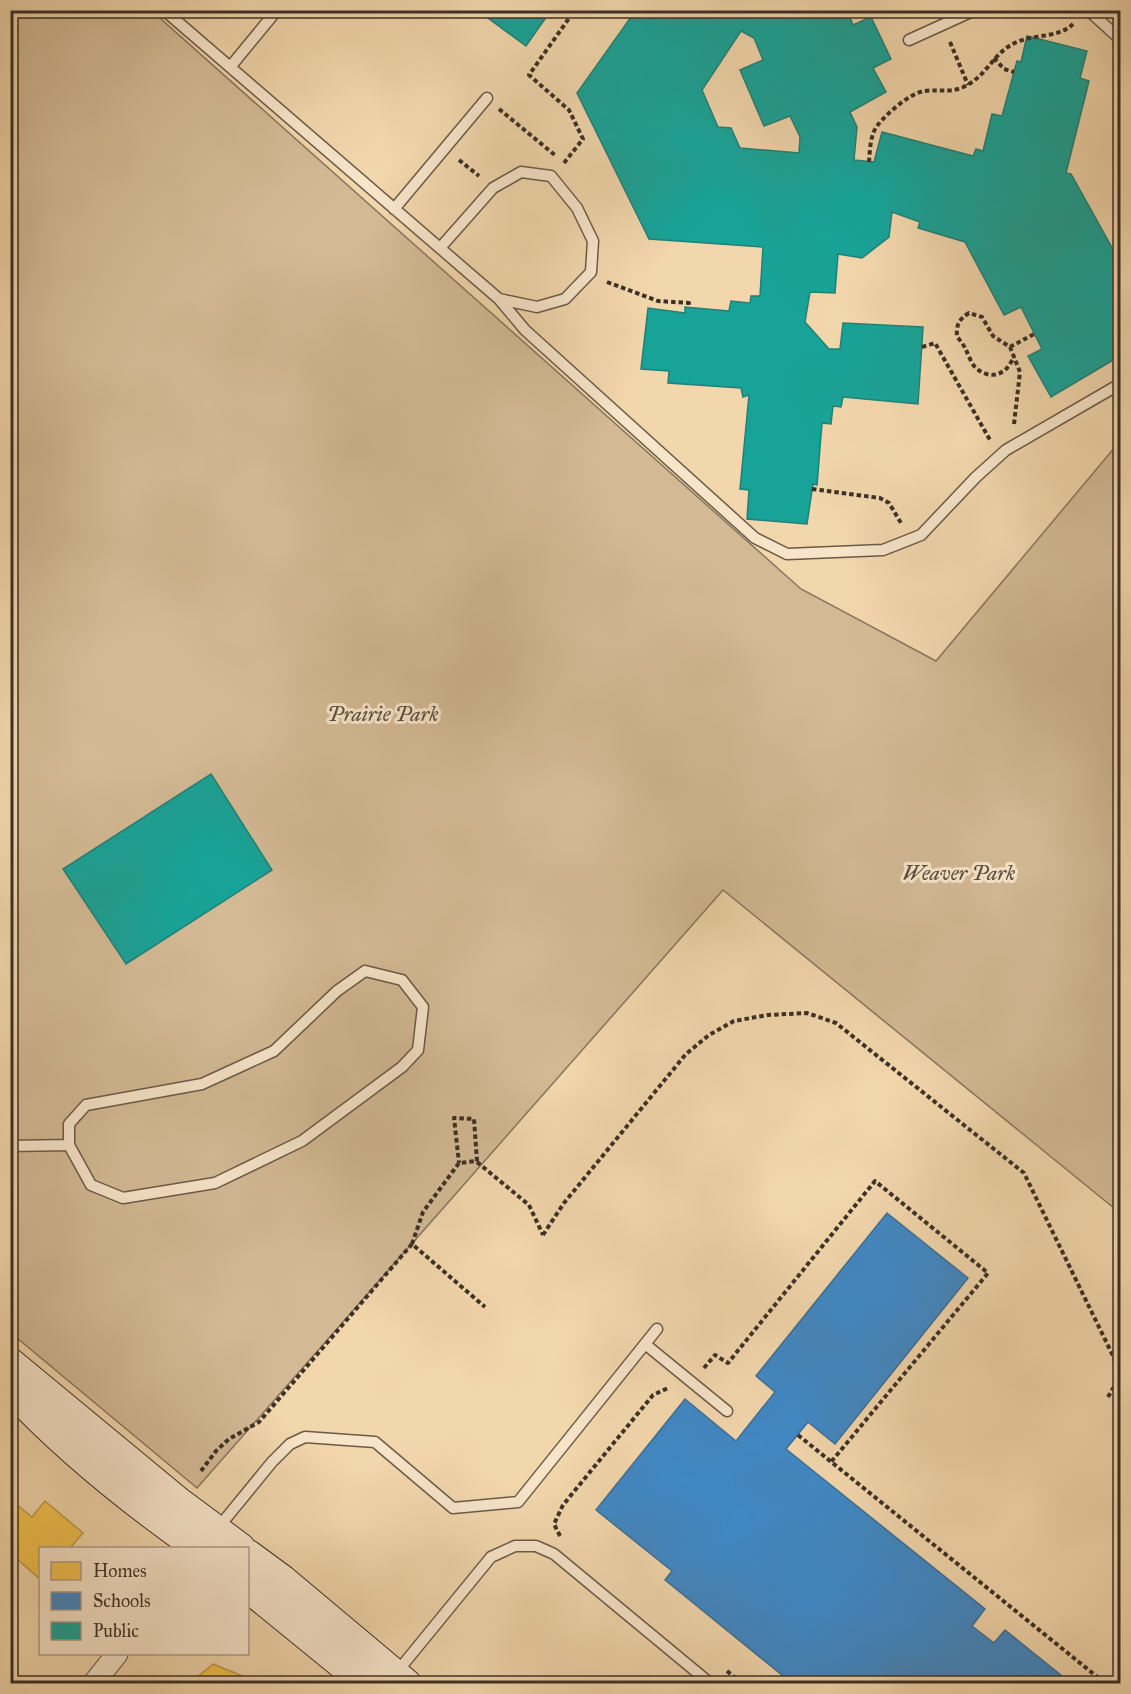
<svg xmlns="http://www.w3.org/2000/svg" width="1131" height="1694" font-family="'IM FELL Great Primer',serif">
<rect width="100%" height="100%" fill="#f2d6ac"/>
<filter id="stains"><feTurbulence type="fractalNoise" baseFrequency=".00333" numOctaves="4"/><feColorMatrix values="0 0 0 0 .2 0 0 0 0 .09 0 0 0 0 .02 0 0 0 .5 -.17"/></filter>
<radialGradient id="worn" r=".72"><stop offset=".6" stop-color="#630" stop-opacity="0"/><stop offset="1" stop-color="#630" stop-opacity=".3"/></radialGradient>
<path fill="#d3ba95" stroke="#88755e" stroke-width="1.5" d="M 11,11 L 152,11 L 801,589 L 936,661 L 1120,441 L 1120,1213 L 723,890 L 197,1488 L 11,1333 Z"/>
<path fill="#f2c14e" stroke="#bb9642" stroke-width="1.5" d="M 45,1501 L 83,1533 L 70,1548 L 40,1548 L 40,1579 L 10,1553 L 10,1513 L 17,1505 L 32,1517 Z
M 213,1664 L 262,1684 L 189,1684 Z"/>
<path fill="#3f88c5" stroke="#3e6e95" stroke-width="1.5" d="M 887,1213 L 968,1278 L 835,1444 L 808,1422 L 786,1449 L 985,1609 L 972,1626 L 994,1643 L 1005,1630 L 1072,1684 L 793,1684 L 665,1580 L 672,1571 L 596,1510 L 685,1399 L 736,1441 L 775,1392 L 756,1376 Z"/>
<path fill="#17a398" stroke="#228076" stroke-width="1.5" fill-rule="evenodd" d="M 477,10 L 556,10 L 551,18 L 547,16 L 526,46 Z
M 636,10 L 803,10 L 806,17 L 821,10 L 847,10 L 853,25 L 871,17 L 891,59 L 873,68 L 886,92 L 850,112 L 857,127 L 854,160 L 874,162 L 882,132 L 973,156 L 976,149 L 983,151 L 992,114 L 1002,116 L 1017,61 L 1021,62 L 1027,36 L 1087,51 L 1080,78 L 1089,81 L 1066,173 L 1071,174 L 1120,262 L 1120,356 L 1051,397 L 1028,356 L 1042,349 L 1021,307 L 1004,315 L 965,242 L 918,228 L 920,222 L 892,212 L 889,237 L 862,258 L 838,254 L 835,293 L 810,292 L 805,322 L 829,349 L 840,349 L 843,323 L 923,327 L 918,404 L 843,397 L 841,407 L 833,406 L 831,424 L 822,423 L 817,485 L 813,484 L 807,524 L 747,519 L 749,490 L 740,489 L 749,395 L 743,397 L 741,388 L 668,383 L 669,371 L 641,369 L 648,308 L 685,313 L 685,307 L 729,311 L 731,301 L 750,303 L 751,296 L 760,296 L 763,247 L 649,239 L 577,93 ZM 741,31 L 754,38 L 763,60 L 740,70 L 764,126 L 790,116 L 800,137 L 799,153 L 740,148 L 731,128 L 718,127 L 702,90 Z
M 211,774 L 272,870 L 126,964 L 63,869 Z"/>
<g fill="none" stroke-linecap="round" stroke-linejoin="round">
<defs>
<path id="lane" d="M 164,10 L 499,299 L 537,307 L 565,299 L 591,272 L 593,241 L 577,208 L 551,176 L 521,172 L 493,188 L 440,248
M 1088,10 L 1120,39
M 909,40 L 975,10
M 231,66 L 277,10
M 394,209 L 487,98
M 499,299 L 525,330 L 755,538 L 787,554 L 883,550 L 921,535 L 976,477 L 1006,450 L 1120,384
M 365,971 L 402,980 L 423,1007 L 418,1050 L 402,1067 L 302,1141 L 215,1183 L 123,1198 L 91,1185 L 69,1145 L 69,1124 L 86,1105 L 202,1084 L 274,1051 L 337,991 Z
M 10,1146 L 69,1145
M 645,1344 L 727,1411
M 218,1528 L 272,1462 L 290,1444 L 305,1437 L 375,1442 L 453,1508 L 518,1502 L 657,1329
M 397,1672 L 491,1557 L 515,1546 L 536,1546 L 554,1554 L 711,1684"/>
<path id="street" d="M 93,1684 L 117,1654"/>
<path id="secondary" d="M 10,1363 L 178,1502 L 240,1548
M 10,1388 C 67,1449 132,1501 199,1548
M 248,1555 L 282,1580 L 406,1684
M 248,1587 L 367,1684"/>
</defs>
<use href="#lane" stroke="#6a5a48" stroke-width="13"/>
<use href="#street" stroke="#6a5a48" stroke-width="23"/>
<use href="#secondary" stroke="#3c3026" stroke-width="32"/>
<path stroke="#3c3026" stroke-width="4" stroke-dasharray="4.5 3" stroke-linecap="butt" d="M 950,42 L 968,85
M 994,58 L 1004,69 L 1014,72
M 499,109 L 556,156
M 459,160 L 479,176
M 869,162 C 870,150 870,136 877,126 C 885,115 911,92 925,91 C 941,89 954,94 969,84 C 988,73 996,50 1017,42 C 1035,34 1059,38 1073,24
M 564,163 L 583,139 L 569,110 L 529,75 L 572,14
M 607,282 L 658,301 L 689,303 L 688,307
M 922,347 L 935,343 L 990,440
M 1010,347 L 1034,334
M 1014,424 L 1020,372 L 1010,347 L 993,336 L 982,317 L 969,313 C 959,319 956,325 957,337 C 965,345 967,353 972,363 C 977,372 992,379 1002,372 C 1008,369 1011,362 1014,357
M 812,489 L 880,498 L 889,503 L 901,523
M 477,1162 L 529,1205 L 543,1235
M 543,1235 L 564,1203 L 686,1054 L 709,1035 L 734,1021 L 768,1015 L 807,1013 L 836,1023 L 1024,1173 L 1114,1358 L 1118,1380 L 1108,1397
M 412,1244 L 423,1212 L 459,1163 L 477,1161 L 474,1119 L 454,1118 L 459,1163
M 704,1368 L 715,1355 L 728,1363 L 875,1181 L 988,1273 L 831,1462
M 798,1435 L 1106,1684
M 201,1471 L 216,1451 L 229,1439 L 259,1422 L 412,1244 L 485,1307
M 560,1536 L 554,1524 L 563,1505 L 653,1395 L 668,1388
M 727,1671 L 743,1684"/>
<use href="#lane" stroke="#f7e4c9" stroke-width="10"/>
<use href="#street" stroke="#f7e4c9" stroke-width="21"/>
<use href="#secondary" stroke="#f7e4c9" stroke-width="30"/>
</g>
<g text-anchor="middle" stroke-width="6" stroke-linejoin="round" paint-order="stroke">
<g font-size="21" font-style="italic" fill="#5a4c3c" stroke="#f7e4c9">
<text x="383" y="721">Prairie Park</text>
<text x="959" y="880">Weaver Park</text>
</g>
</g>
<rect width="1131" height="1694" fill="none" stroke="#f2d6ac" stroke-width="36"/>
<rect x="12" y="12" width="1107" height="1670" fill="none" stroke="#3c3026" stroke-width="3"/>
<rect x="18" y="18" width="1095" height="1658" fill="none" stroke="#3c3026" stroke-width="1.5"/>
<rect x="39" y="1547" width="210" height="108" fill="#f7e4c9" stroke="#ac9c88" stroke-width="1.5"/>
<rect x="51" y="1562" width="30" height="18" fill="#f2c14e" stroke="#ac9c88" stroke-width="1.5"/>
<text x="93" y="1577" font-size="18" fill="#3c3026">Homes</text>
<rect x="51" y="1592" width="30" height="18" fill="#3f88c5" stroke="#ac9c88" stroke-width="1.5"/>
<text x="93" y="1607" font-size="18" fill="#3c3026">Schools</text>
<rect x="51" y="1622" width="30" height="18" fill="#17a398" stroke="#ac9c88" stroke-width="1.5"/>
<text x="93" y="1637" font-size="18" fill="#3c3026">Public</text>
<rect width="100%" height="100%" filter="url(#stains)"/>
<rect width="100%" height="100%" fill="url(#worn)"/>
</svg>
